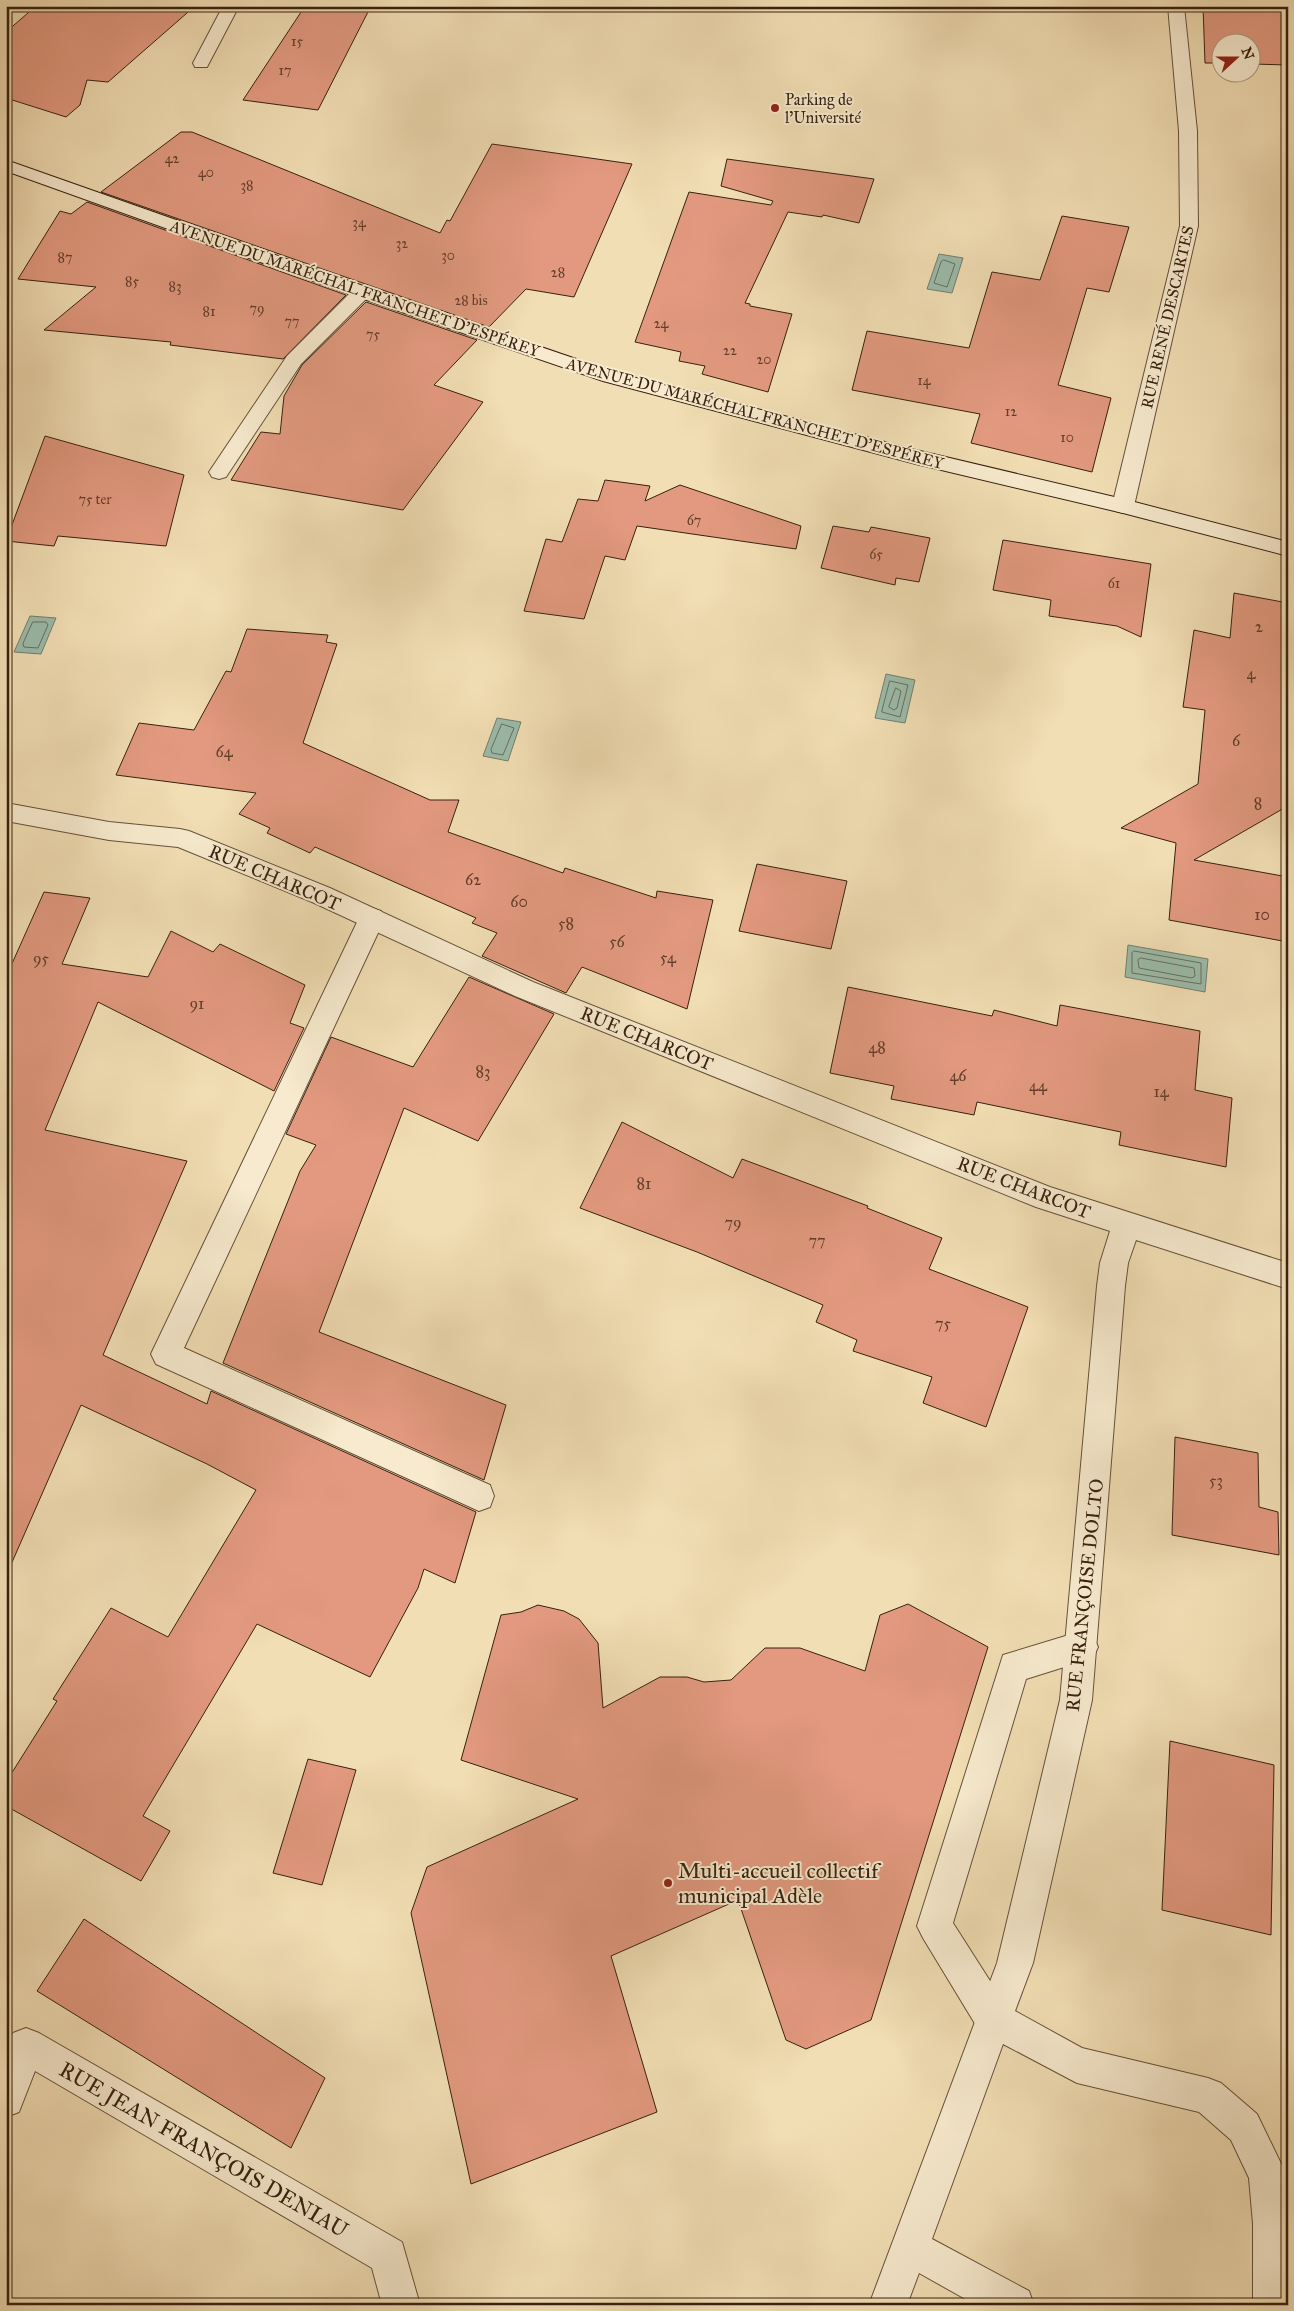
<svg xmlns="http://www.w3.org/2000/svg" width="1294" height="2311" font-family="'IM FELL Great Primer',serif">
<rect width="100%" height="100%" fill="#f2deb4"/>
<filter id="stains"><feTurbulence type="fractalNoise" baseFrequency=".004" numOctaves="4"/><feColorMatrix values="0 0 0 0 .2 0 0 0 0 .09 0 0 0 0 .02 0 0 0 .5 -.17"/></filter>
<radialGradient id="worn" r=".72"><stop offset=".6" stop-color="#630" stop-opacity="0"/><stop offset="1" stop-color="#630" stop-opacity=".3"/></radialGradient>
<path fill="#9bbcab" stroke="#737e6d" d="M 939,254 L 963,258 L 952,293 L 927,289 Z
M 30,616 L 56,618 L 41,654 L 14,652 Z
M 886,674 L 915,680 L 905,723 L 875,718 Z
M 497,718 L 521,722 L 508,761 L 483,756 Z
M 1128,945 L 1208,959 L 1205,992 L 1125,977 Z"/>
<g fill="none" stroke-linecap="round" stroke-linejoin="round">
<path stroke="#696e5e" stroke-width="1" d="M 944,260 L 955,264 L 947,287 L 934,283 L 941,262 Z
M 33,622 L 46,622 L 48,625 L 38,648 L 24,647 L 23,644 Z
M 890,681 L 908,685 L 900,717 L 882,712 Z
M 896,688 L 901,691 L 897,708 L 894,710 L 889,707 Z
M 502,724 L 514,728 L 503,755 L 492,753 L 491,750 Z
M 1134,951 L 1201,963 L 1201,984 L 1132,973 L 1132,953 Z
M 1141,958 L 1194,968 L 1195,976 L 1192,978 L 1139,968 L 1138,960 Z"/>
</g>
<path fill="#e2997f" stroke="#372110" d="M 36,6 L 195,6 L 108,82 L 87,80 L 80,105 L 66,117 L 6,98 L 6,32 Z
M 305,6 L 371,6 L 318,110 L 243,100 Z
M 1203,6 L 1288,6 L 1288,65 L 1252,64 L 1252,42 L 1222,42 L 1222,63 L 1205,63 Z
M 181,132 L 192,132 L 440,233 L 447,220 L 450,221 L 492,144 L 632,164 L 574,297 L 526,289 L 489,327 L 101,192 Z
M 727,159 L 874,179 L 859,223 L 823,215 L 822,217 L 788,212 L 745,303 L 750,304 L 750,306 L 792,314 L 768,392 L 702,374 L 705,366 L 679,361 L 681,352 L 635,342 L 689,192 L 771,205 L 773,201 L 721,186 Z
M 87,202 L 346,295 L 283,359 L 170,345 L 171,342 L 44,330 L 96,287 L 18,279 L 60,211 L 71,214 Z
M 1062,216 L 1129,227 L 1109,292 L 1087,288 L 1058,385 L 1111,398 L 1092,472 L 971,443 L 980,414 L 852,390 L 867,331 L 969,348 L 992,272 L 1040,280 Z
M 366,302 L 477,340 L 434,385 L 483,402 L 403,510 L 231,480 L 261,432 L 280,434 L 284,396 L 302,365 Z
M 45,436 L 184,475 L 166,546 L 58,536 L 54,546 L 6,541 Z
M 605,480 L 650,486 L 645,501 L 680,485 L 801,526 L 796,549 L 637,526 L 625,560 L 605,556 L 584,619 L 524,611 L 546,539 L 562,542 L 578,499 L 598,501 Z
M 833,526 L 869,532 L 871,527 L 930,538 L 919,582 L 896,578 L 895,585 L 821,568 Z
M 1003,540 L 1151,564 L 1141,637 L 1117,626 L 1049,616 L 1051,600 L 993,590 Z
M 1234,593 L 1288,603 L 1286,807 L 1194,860 L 1288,877 L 1288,942 L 1169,920 L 1176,843 L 1121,828 L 1198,784 L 1205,710 L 1183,707 L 1194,630 L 1230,638 Z
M 247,629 L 328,635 L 326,642 L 337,644 L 303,743 L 430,800 L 459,800 L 448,832 L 563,873 L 565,868 L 656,898 L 657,891 L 713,900 L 687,1009 L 582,967 L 566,993 L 482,956 L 497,933 L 472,923 L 476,918 L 315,847 L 310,853 L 267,833 L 270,828 L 239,814 L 256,793 L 116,775 L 139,723 L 194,730 L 226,671 L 231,672 Z
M 757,864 L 847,881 L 831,949 L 739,931 Z
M 44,892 L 90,898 L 62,964 L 148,977 L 171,931 L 213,952 L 220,944 L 305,985 L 290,1023 L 304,1028 L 274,1091 L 98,1002 L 45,1130 L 187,1161 L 103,1355 L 207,1404 L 211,1391 L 476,1512 L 455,1583 L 424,1569 L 418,1588 L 370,1677 L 257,1624 L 143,1816 L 170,1831 L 141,1881 L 6,1806 L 6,1782 L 57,1701 L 53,1699 L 111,1608 L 168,1637 L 256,1490 L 207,1464 L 81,1405 L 6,1576 L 6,977 Z
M 469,977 L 554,1014 L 478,1141 L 404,1108 L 319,1332 L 506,1405 L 484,1480 L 223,1363 L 300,1171 L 316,1145 L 286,1134 L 331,1037 L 413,1067 Z
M 848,987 L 992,1016 L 994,1010 L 1057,1026 L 1060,1005 L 1200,1031 L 1195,1090 L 1232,1098 L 1226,1167 L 1119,1145 L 1121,1132 L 977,1102 L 974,1115 L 891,1099 L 894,1086 L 830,1073 Z
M 622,1122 L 733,1178 L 742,1159 L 868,1206 L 867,1208 L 942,1238 L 929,1269 L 1028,1307 L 986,1427 L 923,1403 L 932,1377 L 853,1351 L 857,1340 L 816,1322 L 823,1305 L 697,1252 L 580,1208 Z
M 1175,1437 L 1258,1453 L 1259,1507 L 1278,1512 L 1279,1555 L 1172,1535 Z
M 908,1604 L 988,1647 L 871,2020 L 806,2049 L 786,2040 L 738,1900 L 611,1956 L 657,2112 L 471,2184 L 411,1913 L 427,1867 L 578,1799 L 461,1760 L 501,1615 L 521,1612 L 538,1605 L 564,1611 L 579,1619 L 598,1643 L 603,1708 L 660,1677 L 687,1677 L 704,1682 L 731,1680 L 765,1648 L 800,1648 L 865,1671 L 880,1615 Z
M 1170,1741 L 1274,1765 L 1271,1935 L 1162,1910 Z
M 308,1759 L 356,1770 L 322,1885 L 273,1873 Z
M 84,1919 L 325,2078 L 291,2148 L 37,1991 Z"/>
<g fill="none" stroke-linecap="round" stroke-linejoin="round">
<defs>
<path id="lane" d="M 362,286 L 369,288 L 372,292 L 369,296 L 301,364 L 226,477 L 219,479 L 212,477 L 209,472 L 287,356 L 355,288 Z
M 372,908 L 381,911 L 385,918 L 184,1348 L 490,1485 L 494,1496 L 490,1507 L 479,1511 L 156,1364 L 151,1354 L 359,918 L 363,911 Z
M 1082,1631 L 1093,1636 L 1098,1647 L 1093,1658 L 1026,1679 L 953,1923 L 1006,2006 L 1011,2019 L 1006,2032 L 993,2037 L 980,2032 L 923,1938 L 917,1926 L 1003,1655 Z"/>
<path id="street" d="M 223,6 L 239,6 L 207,67 L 195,67 L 193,63 Z
M 1168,6 L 1184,6 L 1197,131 L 1198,226 L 1134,506 L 1130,511 L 1123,513 L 1116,511 L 1112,506 L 1180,226 L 1179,131 Z
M 6,803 L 109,822 L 180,829 L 189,831 L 330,888 L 533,982 L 1050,1187 L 1288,1263 L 1288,1289 L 1136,1240 L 1128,1263 L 1125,1286 L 1092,1700 L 1033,1963 L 1015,2011 L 1082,2048 L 1208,2078 L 1221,2083 L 1257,2114 L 1287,2176 L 1288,2305 L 1253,2305 L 1253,2224 L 1249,2178 L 1231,2140 L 1199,2112 L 1077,2083 L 1003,2044 L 932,2239 L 1029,2291 L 1034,2305 L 976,2305 L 919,2273 L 907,2305 L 869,2305 L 997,1963 L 1060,1700 L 1097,1286 L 1100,1263 L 1110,1231 L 1036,1207 L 515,996 L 312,902 L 178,847 L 109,840 L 6,821 Z
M 26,2028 L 39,2033 L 402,2242 L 420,2305 L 382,2305 L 372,2268 L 35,2071 L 19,2112 L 6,2117 L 6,2050 L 13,2033 Z"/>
<path id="secondary" d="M 6,160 L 369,288 L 617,373 L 916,450 L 1123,499 L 1288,542 L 1288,556 L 1123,513 L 916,464 L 603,381 L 355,296 L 6,171 Z"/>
</defs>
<use href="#lane" stroke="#665039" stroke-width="2"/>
<use href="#street" stroke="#665039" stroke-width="2"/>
<use href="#secondary" stroke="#372110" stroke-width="2"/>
<use href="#lane" fill="#f7eace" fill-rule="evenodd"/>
<use href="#street" fill="#f7eace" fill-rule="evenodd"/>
<use href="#secondary" fill="#f7eace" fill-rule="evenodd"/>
</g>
<g fill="#8f2418" stroke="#f7eace" stroke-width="2">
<circle cx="775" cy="108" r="5"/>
<circle cx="668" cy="1883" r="5"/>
</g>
<g text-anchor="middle" stroke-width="4" stroke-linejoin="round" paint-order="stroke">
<g font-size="14" fill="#623f2c">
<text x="297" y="46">15</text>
<text x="285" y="75">17</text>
<text x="172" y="163">42</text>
<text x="206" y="177">40</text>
<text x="247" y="190">38</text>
<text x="359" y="227">34</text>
<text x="402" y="248">32</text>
<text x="448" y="260">30</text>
<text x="65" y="262">87</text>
<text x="558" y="277">28</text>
<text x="132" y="286">85</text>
<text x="175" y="291">83</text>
<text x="471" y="305">28 bis</text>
<text x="257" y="313">79</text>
<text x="209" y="316">81</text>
<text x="292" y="326">77</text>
<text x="661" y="328">24</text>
<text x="373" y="339">75</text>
<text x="730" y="355">22</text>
<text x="764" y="364">20</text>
<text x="924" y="385">14</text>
<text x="1011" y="416">12</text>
<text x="1067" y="442">10</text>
<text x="95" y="504">75 ter</text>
<text x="694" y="525">67</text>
<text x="876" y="559">65</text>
<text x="1114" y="588">61</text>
</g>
<g font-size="16" fill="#372110" stroke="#f7eace" text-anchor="start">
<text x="785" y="105">Parking de<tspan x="785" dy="18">l'Université</tspan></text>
</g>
<g font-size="16" fill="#372110" stroke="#f7eace">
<text transform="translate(355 288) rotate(19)" y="6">AVENUE DU MARÉCHAL FRANCHET D'ESPÉREY</text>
<text transform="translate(1167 317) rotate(-77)" y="6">RUE RENÉ DESCARTES</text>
<text transform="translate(755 413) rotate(15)" y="6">AVENUE DU MARÉCHAL FRANCHET D'ESPÉREY</text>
</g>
<g font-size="16" fill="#623f2c">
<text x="1259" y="632">2</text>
<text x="1251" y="679">4</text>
<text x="1236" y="746">6</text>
<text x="224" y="757">64</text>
<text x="1258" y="809">8</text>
<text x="473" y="885">62</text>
<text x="519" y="907">60</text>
<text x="1262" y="920">10</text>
<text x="566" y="929">58</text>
<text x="617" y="947">56</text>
<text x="668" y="963">54</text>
<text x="41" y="964">95</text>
<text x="197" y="1009">91</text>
<text x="877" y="1053">48</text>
<text x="483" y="1077">83</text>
<text x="958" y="1081">46</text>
<text x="1038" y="1091">44</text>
<text x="1161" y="1097">14</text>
<text x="644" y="1189">81</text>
<text x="733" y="1228">79</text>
<text x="817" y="1246">77</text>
<text x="943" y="1329">75</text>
<text x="1216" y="1486">53</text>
</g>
<g font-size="19" fill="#372110" stroke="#f7eace">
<text transform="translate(275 877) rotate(23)" y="7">RUE CHARCOT</text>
<text transform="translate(647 1038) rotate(22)" y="7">RUE CHARCOT</text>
<text transform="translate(1024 1187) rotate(21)" y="7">RUE CHARCOT</text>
<text transform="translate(1084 1595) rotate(-84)" y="7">RUE FRANÇOISE DOLTO</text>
</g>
<g font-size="22" fill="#372110" stroke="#f7eace" text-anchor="start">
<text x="678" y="1878">Multi-accueil collectif<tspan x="678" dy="25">municipal Adèle</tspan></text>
</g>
<g font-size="22" fill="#372110" stroke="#f7eace">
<text transform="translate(204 2149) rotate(30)" y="8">RUE JEAN FRANÇOIS DENIAU</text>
</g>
</g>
<rect width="1294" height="2311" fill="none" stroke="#f2deb4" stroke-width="25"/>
<rect x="8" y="8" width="1279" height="2296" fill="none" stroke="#372110" stroke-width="2.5"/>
<rect x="12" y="12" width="1269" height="2286" fill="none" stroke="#372110"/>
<g transform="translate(1236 58) rotate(69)"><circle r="24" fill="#f7eace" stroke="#aa9a82"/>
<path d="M0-4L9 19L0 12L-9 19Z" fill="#8f2418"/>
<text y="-8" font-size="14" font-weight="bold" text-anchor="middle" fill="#372110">N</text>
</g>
<rect width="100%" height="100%" filter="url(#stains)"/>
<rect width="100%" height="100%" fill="url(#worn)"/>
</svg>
